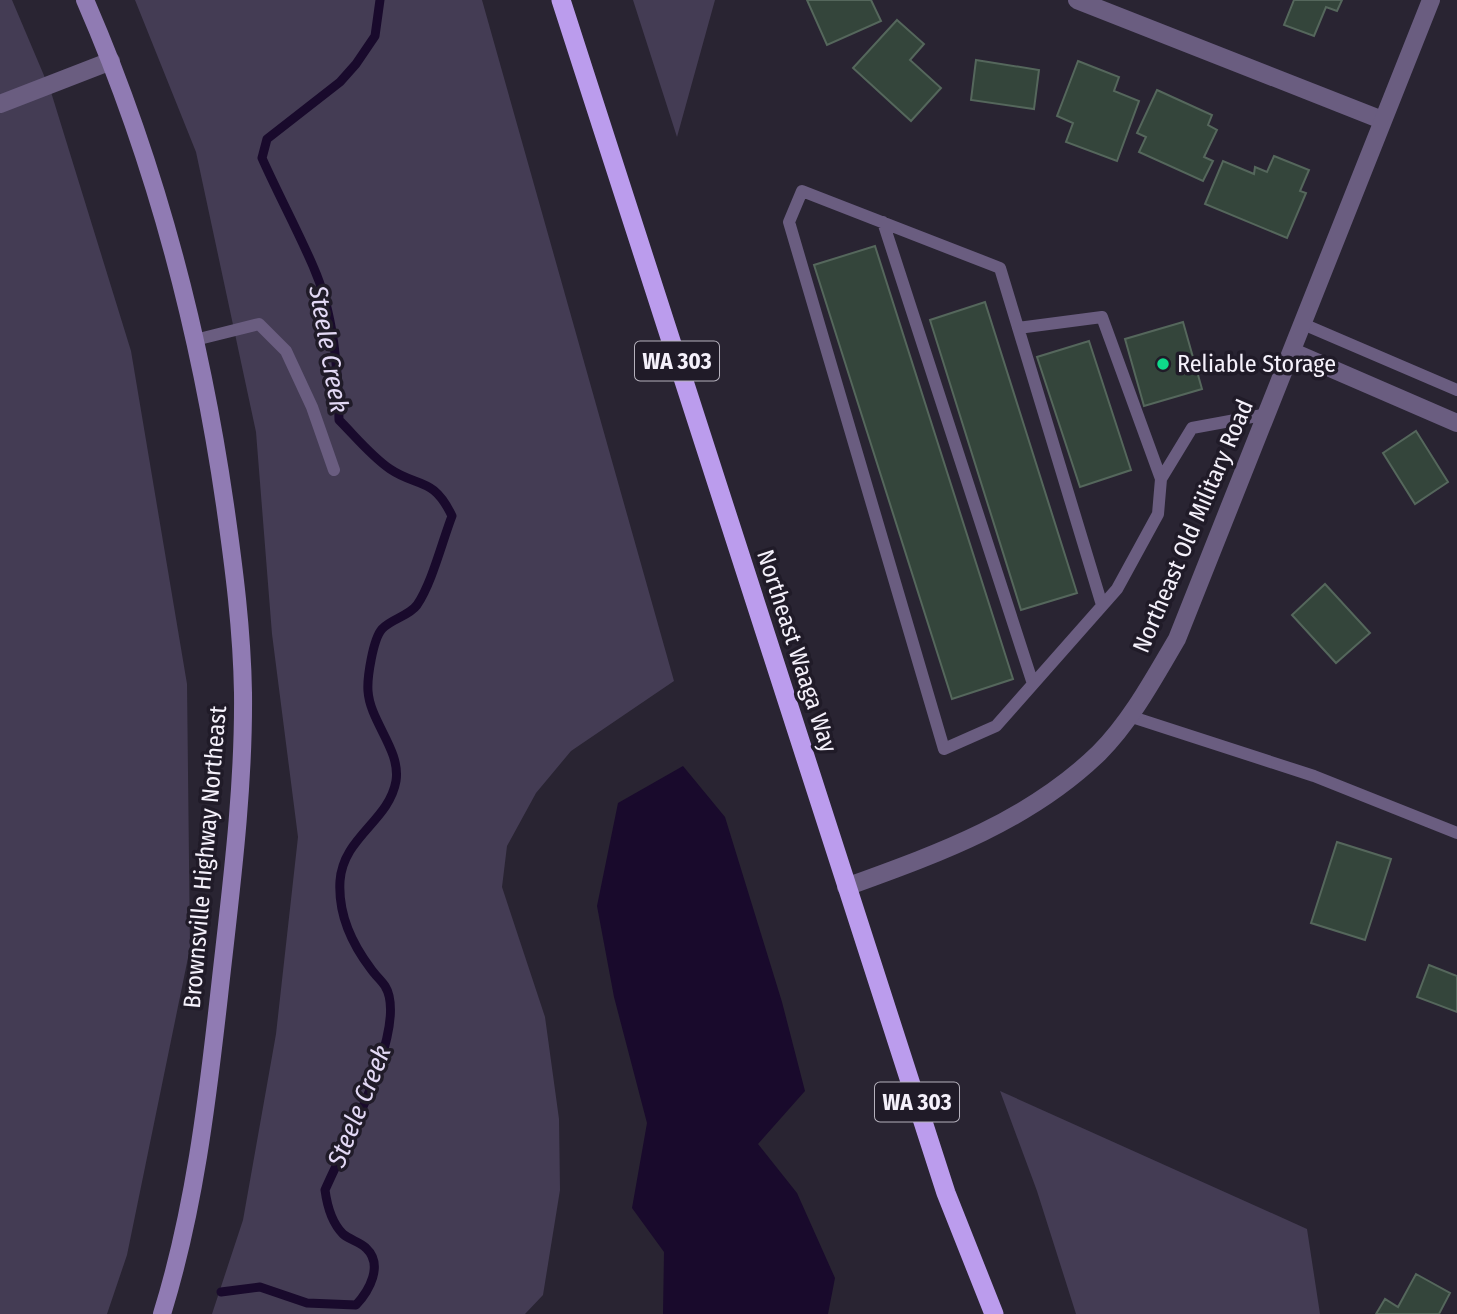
<svg xmlns="http://www.w3.org/2000/svg" width="1457" height="1314" font-family="'Fira Sans Condensed',sans-serif">
<rect width="100%" height="100%" fill="#292432"/>
<path fill="#443c54" d="M 0,0 L 12,0 L 51,92 L 131,351 L 187,684 L 190,948 L 127,1255 L 107,1314 L 0,1314 Z
M 135,0 L 482,0 L 674,681 L 571,751 L 536,793 L 507,846 L 502,887 L 545,1017 L 559,1119 L 560,1190 L 543,1295 L 525,1314 L 212,1314 L 243,1220 L 276,1034 L 298,837 L 272,634 L 256,432 L 196,152 Z
M 633,0 L 715,0 L 677,137 Z
M 1000,1091 L 1307,1229 L 1320,1314 L 1076,1314 L 1037,1191 Z"/>
<path fill="#190a2c" d="M 683,766 L 725,817 L 782,1002 L 805,1091 L 758,1144 L 797,1193 L 835,1278 L 828,1314 L 663,1314 L 664,1252 L 632,1208 L 647,1123 L 614,997 L 597,906 L 618,803 Z"/>
<g fill="none" stroke-linecap="round" stroke-linejoin="round">
<path stroke="#190a2c" stroke-width="9" d="M 221,1292 L 260,1287 L 307,1303 L 356,1305 C 369,1291 384,1265 366,1248 C 360,1242 350,1240 343,1234 C 331,1222 327,1205 325,1190 C 343,1148 410,1026 385,986 C 381,980 375,975 371,969 C 352,944 338,914 340,881 C 343,837 389,821 396,781 C 401,750 370,722 368,691 C 367,678 373,639 382,629 C 391,619 409,616 417,605 C 432,583 442,542 452,516 C 433,476 418,488 390,469 C 371,456 355,436 339,420 C 338,369 334,313 313,266 C 297,229 278,194 262,158 L 267,139 L 340,82 L 356,64 L 375,36 L 380,0"/>
</g>
<path fill="#34453b" stroke="#55675c" stroke-width="2" d="M 807,0 L 871,0 L 881,21 L 827,45 Z
M 1294,0 L 1342,0 L 1337,11 L 1326,7 L 1314,36 L 1284,25 Z
M 897,20 L 924,44 L 910,60 L 941,88 L 911,121 L 853,68 Z
M 976,60 L 1039,70 L 1034,109 L 971,100 Z
M 1078,61 L 1119,77 L 1114,91 L 1139,101 L 1117,161 L 1066,142 L 1073,123 L 1057,116 Z
M 1157,90 L 1212,115 L 1208,125 L 1217,130 L 1204,157 L 1213,161 L 1203,181 L 1139,152 L 1146,137 L 1137,133 Z
M 1274,156 L 1309,170 L 1300,191 L 1306,193 L 1287,238 L 1205,204 L 1223,161 L 1254,174 L 1255,167 L 1267,172 Z
M 875,246 L 1013,679 L 952,699 L 814,265 Z
M 985,302 L 1077,593 L 1021,610 L 930,320 Z
M 1183,322 L 1202,389 L 1144,406 L 1125,339 Z
M 1089,341 L 1131,470 L 1080,487 L 1037,357 Z
M 1416,431 L 1448,482 L 1415,504 L 1383,453 Z
M 1325,584 L 1370,633 L 1336,663 L 1292,615 Z
M 1337,842 L 1391,859 L 1365,940 L 1311,923 Z
M 1429,965 L 1457,976 L 1457,1012 L 1417,997 Z
M 1416,1274 L 1450,1293 L 1439,1314 L 1376,1314 L 1385,1299 L 1398,1307 Z"/>
<g fill="none" stroke-linecap="round" stroke-linejoin="round">
<path stroke="#6a5d80" stroke-width="12" d="M 883,222 L 1033,684
M 1303,324 L 1457,390
M 1018,328 L 1102,317 L 1161,479
M 195,340 L 259,324 L 286,351 L 312,407 L 334,470
M 1102,605 L 1000,268 L 802,191 L 789,222 L 944,749 L 996,726 L 1117,589 L 1158,514 L 1161,479 L 1192,428 L 1268,414
M 1129,716 L 1314,776 L 1457,833"/>
<path stroke="#6a5d80" stroke-width="18" d="M 1077,0 L 1382,120
M 0,104 L 111,61
M 1293,352 L 1457,423"/>
<path stroke="#6a5d80" stroke-width="18" d="M 846,887 C 937,854 1028,822 1099,753 C 1131,721 1154,678 1177,639 L 1431,0"/>
<path stroke="#907bb3" stroke-width="18" d="M 85,0 C 155,161 200,332 225,505 C 234,568 242,630 243,693 C 244,794 230,896 219,996 C 207,1103 194,1211 162,1314"/>
<path stroke="#bb9ced" stroke-width="19" d="M 561,0 L 946,1193 L 994,1314"/>
</g>
<circle fill="#0ed98a" stroke="#201b28" stroke-width="2.5" cx="1163" cy="364" r="7"/>
<g text-anchor="middle" stroke-width="7" stroke-linejoin="round" paint-order="stroke">
<g fill="#201b28" stroke="#b5b1bc" stroke-width="2">
<rect x="635" y="341.5" width="84" height="39" rx="5"/>
<rect x="875" y="1082.5" width="84" height="39" rx="5"/>
</g>
<g font-size="23" font-weight="bold" fill="#f5f1fb">
<text x="677" y="369">WA 303</text>
<text x="917" y="1110">WA 303</text>
</g>
<g font-size="24" fill="#f5f1fb" stroke="#201b28" text-anchor="start">
<text x="1177" y="372">Reliable Storage</text>
</g>
<g font-size="24" fill="#f5f1fb" stroke="#201b28">
<text transform="translate(1193 526) rotate(-67)" y="8">Northeast Old Military Road</text>
<text transform="translate(797 651) rotate(72)" y="8">Northeast Waaga Way</text>
<text transform="translate(205 857) rotate(-85)" y="8">Brownsville Highway Northeast</text>
</g>
<g font-size="26" font-style="italic" fill="#e3d9f5" stroke="#201b28">
<text transform="translate(329 349) rotate(80)" y="9">Steele Creek</text>
<text transform="translate(359 1106) rotate(-68)" y="9">Steele Creek</text>
</g>
</g>
</svg>
